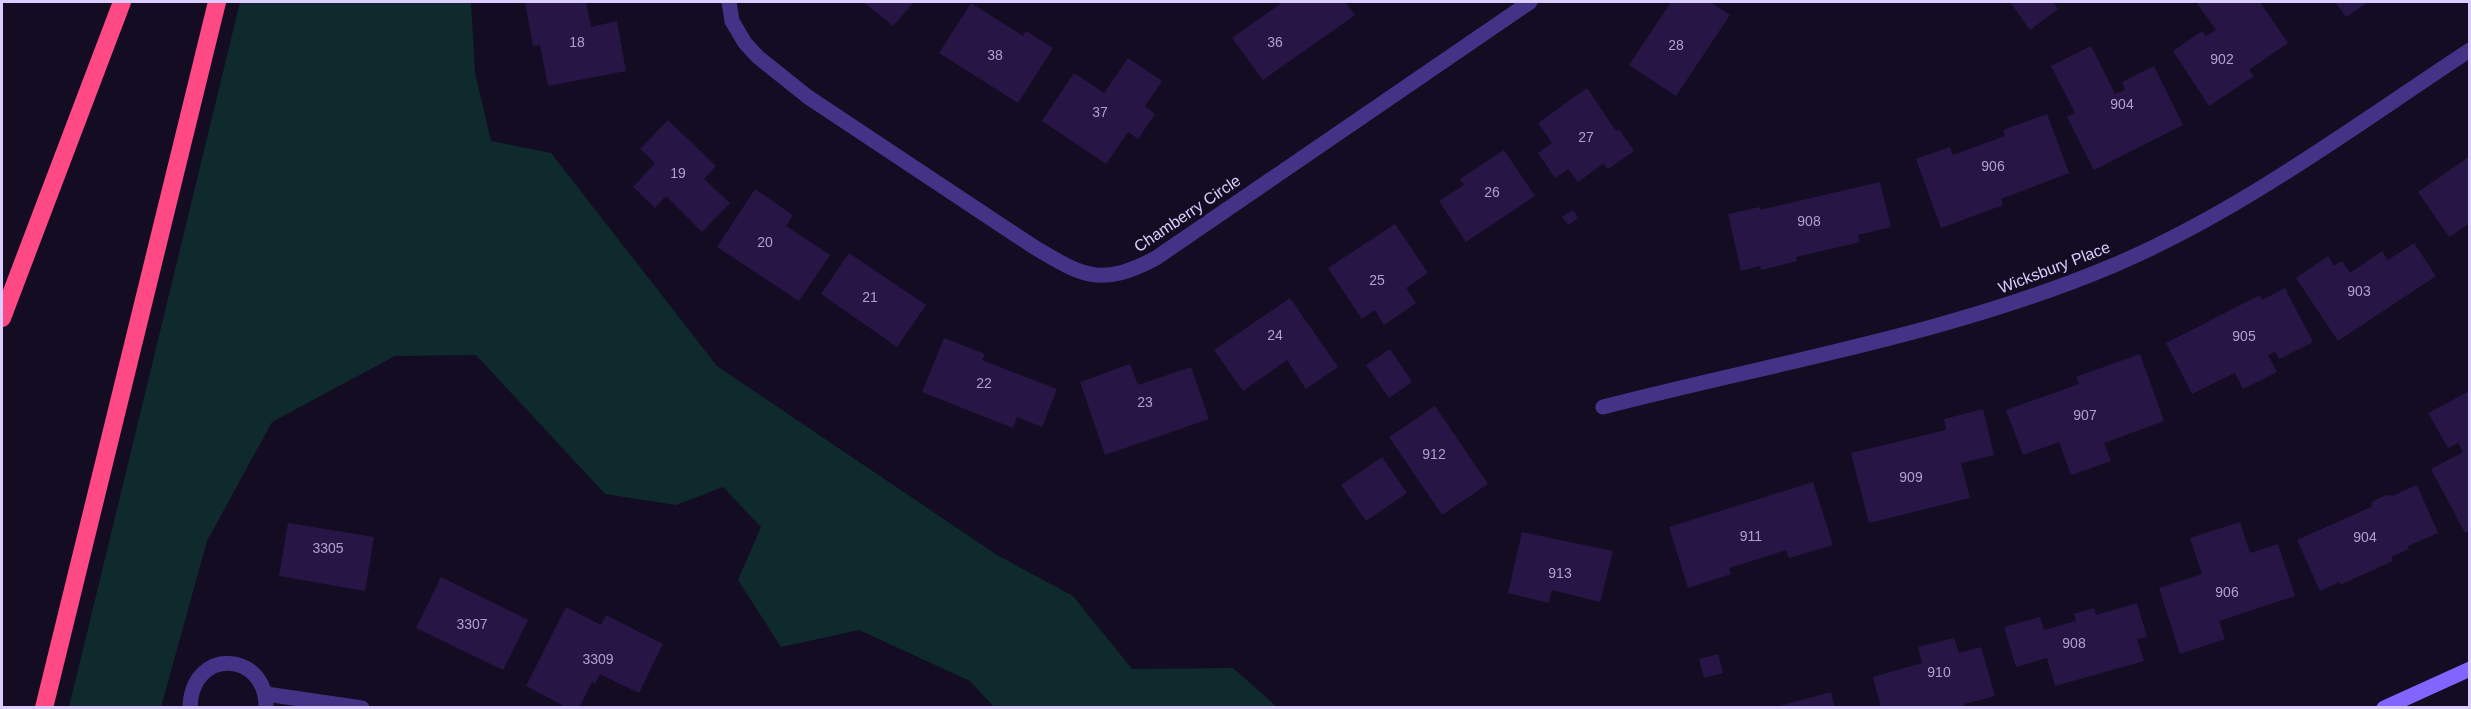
<svg xmlns="http://www.w3.org/2000/svg" width="2471" height="709" font-family="Arial,sans-serif">
<rect width="100%" height="100%" fill="#130c23"/>
<path fill="#0e2a2d" d="M 240,2 L 471,2 L 475,73 L 491,141 L 551,153 L 717,366 L 997,555 L 1073,596 L 1132,669 L 1233,668 L 1277,707 L 994,707 L 970,681 L 859,630 L 781,647 L 738,580 L 761,527 L 723,487 L 676,505 L 605,494 L 476,355 L 395,356 L 272,422 L 207,541 L 161,707 L 69,707 Z"/>
<path fill="#271645" d="M 525,2 L 586,2 L 591,27 L 617,21 L 626,71 L 548,86 L 540,45 L 533,46 Z
M 863,2 L 914,2 L 893,26 Z
M 1283,2 L 1345,2 L 1355,15 L 1263,80 L 1232,38 Z
M 1671,2 L 1710,2 L 1730,15 L 1676,96 L 1629,65 Z
M 2010,2 L 2053,2 L 2058,9 L 2030,30 Z
M 2196,2 L 2250,2 L 2252,3 L 2260,2 L 2288,43 L 2249,70 L 2254,76 L 2209,106 L 2173,51 L 2202,31 L 2206,36 L 2216,30 Z
M 2335,2 L 2368,2 L 2346,17 Z
M 971,3 L 1023,36 L 1026,31 L 1053,48 L 1018,103 L 939,53 Z
M 2091,46 L 2115,94 L 2125,90 L 2122,82 L 2154,66 L 2183,125 L 2094,170 L 2067,117 L 2075,113 L 2051,66 Z
M 1128,58 L 1162,81 L 1145,106 L 1155,114 L 1138,139 L 1128,132 L 1106,164 L 1042,121 L 1074,73 L 1104,93 Z
M 1587,88 L 1616,131 L 1619,129 L 1634,151 L 1608,169 L 1603,164 L 1578,182 L 1568,169 L 1555,178 L 1538,153 L 1552,143 L 1538,123 Z
M 2047,114 L 2069,173 L 2001,199 L 2003,205 L 1941,228 L 1916,159 L 1950,147 L 1953,155 L 2005,136 L 2003,130 Z
M 668,120 L 716,166 L 704,179 L 730,203 L 702,232 L 666,196 L 655,208 L 633,187 L 655,163 L 640,149 Z
M 1504,150 L 1535,196 L 1466,242 L 1439,201 L 1464,185 L 1460,179 Z
M 2470,156 L 2470,223 L 2449,237 L 2418,192 Z
M 1880,182 L 1891,227 L 1858,235 L 1860,242 L 1796,257 L 1797,261 L 1761,270 L 1760,266 L 1741,271 L 1728,214 L 1760,207 L 1760,210 Z
M 755,189 L 793,215 L 786,226 L 830,255 L 799,301 L 717,247 Z
M 1573,210 L 1578,218 L 1568,225 L 1562,217 Z
M 1395,224 L 1428,273 L 1406,288 L 1416,303 L 1384,325 L 1375,310 L 1362,319 L 1328,268 Z
M 2414,243 L 2436,276 L 2338,341 L 2296,278 L 2328,256 L 2334,266 L 2342,261 L 2350,273 L 2382,251 L 2388,260 Z
M 849,253 L 926,305 L 897,347 L 821,294 Z
M 2285,288 L 2313,342 L 2279,359 L 2275,352 L 2268,355 L 2277,372 L 2243,389 L 2235,373 L 2192,394 L 2166,343 L 2260,295 L 2262,300 Z
M 1290,298 L 1338,367 L 1306,389 L 1287,360 L 1243,391 L 1214,350 Z
M 944,338 L 985,354 L 982,360 L 1057,389 L 1042,427 L 1017,417 L 1013,428 L 922,392 Z
M 1390,349 L 1412,382 L 1389,398 L 1366,365 Z
M 2140,354 L 2164,421 L 2104,443 L 2111,461 L 2071,475 L 2059,442 L 2023,455 L 2006,410 L 2079,384 L 2076,377 Z
M 1130,364 L 1138,385 L 1191,367 L 1209,419 L 1105,455 L 1080,382 Z
M 2470,391 L 2470,530 L 2465,533 L 2431,469 L 2463,452 L 2458,443 L 2448,448 L 2428,413 Z
M 1435,406 L 1488,484 L 1442,515 L 1389,437 Z
M 1983,409 L 1994,455 L 1961,463 L 1970,498 L 1869,523 L 1851,453 L 1946,430 L 1944,419 Z
M 1382,457 L 1407,493 L 1366,521 L 1341,485 Z
M 1813,482 L 1833,545 L 1789,558 L 1786,550 L 1729,568 L 1731,574 L 1688,588 L 1669,527 Z
M 2417,485 L 2438,533 L 2408,546 L 2409,549 L 2391,557 L 2393,561 L 2340,585 L 2339,582 L 2320,591 L 2297,540 L 2371,507 L 2373,501 L 2386,495 L 2392,496 Z
M 2240,522 L 2250,553 L 2278,544 L 2295,596 L 2219,621 L 2225,639 L 2180,654 L 2159,588 L 2202,574 L 2190,538 Z
M 288,523 L 374,537 L 365,591 L 279,576 Z
M 1522,532 L 1613,551 L 1600,602 L 1552,590 L 1549,603 L 1508,593 Z
M 441,577 L 528,620 L 503,670 L 416,628 Z
M 2137,603 L 2147,637 L 2137,639 L 2144,661 L 2055,686 L 2047,658 L 2016,667 L 2004,627 L 2040,617 L 2044,630 L 2076,621 L 2074,614 L 2094,608 L 2096,615 Z
M 566,607 L 601,625 L 606,615 L 663,644 L 639,693 L 600,674 L 595,684 L 592,682 L 579,708 L 568,708 L 526,686 Z
M 1954,638 L 1959,653 L 1981,647 L 1995,696 L 1964,704 L 1964,708 L 1881,708 L 1873,677 L 1922,663 L 1918,647 Z
M 1718,654 L 1723,673 L 1704,678 L 1699,659 Z
M 1831,692 L 1835,708 L 1777,708 L 1776,707 Z"/>
<g fill="none" stroke-linecap="round" stroke-linejoin="round">
<path stroke="#433386" stroke-width="15" d="M 729,2 L 732,21 L 745,43 L 758,57 L 808,97 L 1034,247 C 1084,277 1101,287 1156,258 L 1530,2
M 1603,407 C 1773,363 1950,334 2112,266 C 2240,212 2354,126 2470,50
M 266,694 L 362,708
M 190,708 C 191,647 267,650 266,708"/>
<path stroke="#8065ff" stroke-width="15" d="M 2384,708 L 2470,669"/>
<path stroke="#ff4985" stroke-width="18" d="M 2,318 L 122,2
M 44,708 L 217,2"/>
</g>
<g text-anchor="middle" stroke-width="6" stroke-linejoin="round" paint-order="stroke">
<g font-size="14" fill="#aea0d0">
<text x="577" y="47">18</text>
<text x="1275" y="47">36</text>
<text x="1676" y="50">28</text>
<text x="995" y="60">38</text>
<text x="2222" y="64">902</text>
<text x="2122" y="109">904</text>
<text x="1100" y="117">37</text>
<text x="1586" y="142">27</text>
<text x="1993" y="171">906</text>
<text x="678" y="178">19</text>
<text x="1492" y="197">26</text>
<text x="1809" y="226">908</text>
<text x="765" y="247">20</text>
<text x="1377" y="285">25</text>
<text x="2359" y="296">903</text>
<text x="870" y="302">21</text>
<text x="1275" y="340">24</text>
<text x="2244" y="341">905</text>
<text x="984" y="388">22</text>
<text x="1145" y="407">23</text>
<text x="2085" y="420">907</text>
<text x="1434" y="459">912</text>
<text x="1911" y="482">909</text>
<text x="1751" y="541">911</text>
<text x="2365" y="542">904</text>
<text x="328" y="553">3305</text>
<text x="1560" y="578">913</text>
<text x="2227" y="597">906</text>
<text x="472" y="629">3307</text>
<text x="2074" y="648">908</text>
<text x="598" y="664">3309</text>
<text x="1939" y="677">910</text>
</g>
<g font-size="16" fill="#dbceff" stroke="#130c23">
<text transform="translate(1187 213) rotate(-34)" y="6">Chamberry Circle</text>
<text transform="translate(2054 267) rotate(-21)" y="6">Wicksbury Place</text>
</g>
</g>
<rect width="2471" height="709" fill="none" stroke="#dbceff" stroke-width="6"/>
</svg>
